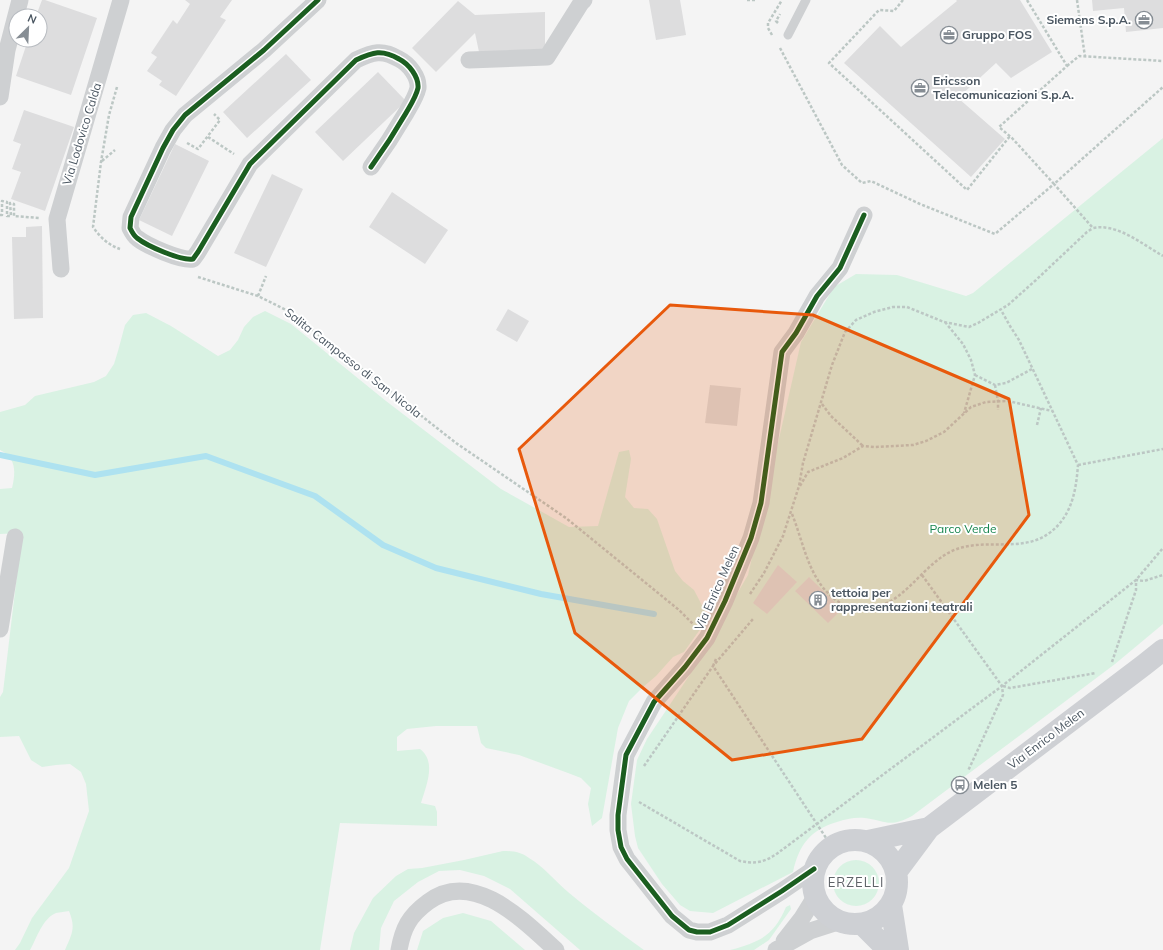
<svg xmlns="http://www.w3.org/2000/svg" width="1163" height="950" font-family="Mulish,sans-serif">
<rect width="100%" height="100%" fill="#f4f4f4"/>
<path fill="#d9f2e3" d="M 1163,138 L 1163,624 L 1115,664 L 912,816 C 889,828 887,821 865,818 C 855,817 846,819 837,822 C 810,830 799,845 793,872 L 713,913 L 690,911 L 680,905 L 662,884 L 638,848 L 635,836 L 631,804 L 637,760 L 647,739 L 689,676 L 748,575 L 801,342 L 834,287 L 856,274 L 897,275 L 966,296 L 973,293 Z
M 265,311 L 291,324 L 386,401 L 501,489 L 569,527 L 598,526 L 619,452 L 629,450 L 631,459 L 625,497 L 634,508 L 648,509 L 657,519 L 675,571 L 683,581 L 694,590 L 706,613 L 706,621 L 684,652 L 673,657 L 656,676 L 642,688 L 629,701 L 618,728 L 602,818 L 592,826 L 588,804 L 591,788 L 581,778 L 568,773 L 519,755 L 486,748 L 481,743 L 477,726 L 436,726 L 407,729 L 397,737 L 397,751 L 420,749 C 437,762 426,786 421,803 L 435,806 L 437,812 L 437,826 L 340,823 L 320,950 L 65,950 C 72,934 76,928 69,911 C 65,912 60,912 56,913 C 42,919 37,938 30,950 L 15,950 L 20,943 L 32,918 L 69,868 L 89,811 L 86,784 L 81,772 L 70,764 L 56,765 L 42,767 L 31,760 L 19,736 L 0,737 L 0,697 L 3,692 L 22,533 L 0,534 L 0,489 L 12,488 C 16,472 16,457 0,450 L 0,412 L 25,405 L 35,396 L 94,382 L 106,376 L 114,364 L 118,351 L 125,325 L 133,315 L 146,313 L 171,326 L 218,356 L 230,350 L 238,340 L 244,327 L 253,317 Z
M 503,851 C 513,851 521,852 529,858 C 544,867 555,881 568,892 C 593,913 618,931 644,950 L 580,950 L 510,889 L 484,876 L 460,870 L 439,871 L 418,882 L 394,901 L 381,928 L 379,950 L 350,950 L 354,933 L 373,898 L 396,876 L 408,869 L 422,868 L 464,860 Z
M833 883a23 23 0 1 1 46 0a23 23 0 1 1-46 0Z
M 790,905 L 791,909 L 769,940 L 754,950 L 730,950 C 759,942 774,936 786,907 Z
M 463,913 L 491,921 L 525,950 L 417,950 L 423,931 L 443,918 Z"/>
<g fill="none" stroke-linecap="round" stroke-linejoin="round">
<path stroke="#aee2f0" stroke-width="6" d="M 0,455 L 95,475 L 206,456 L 315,496 L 383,545 L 436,568 L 541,594 L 654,614"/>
</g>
<path fill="#ddddde" d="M 42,0 L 45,0 L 97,18 L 71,95 L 16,76 L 28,40 L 40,40 L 40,16 L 36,16 Z
M 185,0 L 232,0 L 220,17 L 226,20 L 176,96 L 159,85 L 162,81 L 147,71 L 157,57 L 151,53 L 173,20 L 177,24 L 190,4 Z
M 649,0 L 680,0 L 686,35 L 656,40 Z
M 956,0 L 1020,0 L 1052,52 L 1011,78 L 996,63 L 958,98 L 1005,139 L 971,177 L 844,63 L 880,26 L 901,47 L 957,1 Z
M 1092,0 L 1163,0 L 1163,28 L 1126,32 L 1124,8 L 1093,11 Z
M 458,1 L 475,15 L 545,12 L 545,49 L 479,52 L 475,33 L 436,72 L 412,48 Z
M 286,54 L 311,80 L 247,138 L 223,112 Z
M 378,72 L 406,101 L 343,161 L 315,132 Z
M 24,110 L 74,127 L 45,211 L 11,199 L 21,172 L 12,169 L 21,144 L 13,141 Z
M 175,144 L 209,161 L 172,236 L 139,220 Z
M 272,174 L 303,189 L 266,267 L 234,253 Z
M 392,192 L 448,230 L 425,264 L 369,227 Z
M 42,226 L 43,318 L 14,319 L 12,237 L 26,237 L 26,227 Z
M 508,309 L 529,321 L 517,342 L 496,330 Z
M 710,385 L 741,388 L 737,426 L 705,423 Z
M 778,565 L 797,582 L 767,614 L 753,603 Z
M 809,577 L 842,609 L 828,623 L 795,591 Z"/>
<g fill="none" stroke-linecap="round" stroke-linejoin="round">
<path stroke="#bcc7c4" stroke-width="2.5" stroke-dasharray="3 2" stroke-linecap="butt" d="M 747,0 L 756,0
M 903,0 L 894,11 L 879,10 L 829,63 L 967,190 L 1010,136
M 1027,0 L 1067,66 L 999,127 L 1012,138 L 1054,184 L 1163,87
M 1077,0 L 1085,57
M 778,23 L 776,21 L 780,14
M 772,35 L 768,28 L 768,23 L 782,0
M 780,48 L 842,165 L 862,183 L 871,181 L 920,204 L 995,234 L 1054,184 L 1093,228 C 1117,223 1142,244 1163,256
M 1067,66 L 1079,56 L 1163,61
M 117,87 L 109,115 L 101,162 L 93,227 C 100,237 108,245 120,249
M 208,137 L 234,154
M 187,143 L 198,149 L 220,120 L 214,114
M 102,161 L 115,150
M 0,215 L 2,215 L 2,201 L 7,202 L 7,216 L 11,216 L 10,203 L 14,204 L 14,216 L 39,218
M 198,277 L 258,296 L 288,311 L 456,443 L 566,518 L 679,610 L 693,624
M 258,296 L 266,276
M 945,322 L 963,344 L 971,360 L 975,375 L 964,413
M 975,375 L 995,385 L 1006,383 L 1032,369
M 995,385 L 998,401 L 998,410
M 822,404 L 831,416 L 863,446
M 1037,425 L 1041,408
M 1078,465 L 1163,449
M 800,486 L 808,472 L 843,458 L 863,446 L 874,447 L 913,445 L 926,441 L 944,432 L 971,407 L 986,402 L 1008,401 L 1052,411
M 792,514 C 805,546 809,585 842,604 C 847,607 854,608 859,608 C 902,612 918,567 952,551 C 982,537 1021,553 1048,534 C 1072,517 1076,491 1078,465 L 1019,340 L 1010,326 L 1001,310
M 922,575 L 1002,686 L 1003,695 L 968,771
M 750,594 L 764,573 L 783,536 L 799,486 L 803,463 L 832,365 L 845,332 L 856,320 L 874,312 L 893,307 L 907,307 L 944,322 L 969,327 L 978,323 L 1008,305 L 1036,280 L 1087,232 L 1093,228
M 716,659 L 713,666 L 832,847
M 1112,662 L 1136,590 L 1136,580 L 1144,581 L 1163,575
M 1003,686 L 1010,688 L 1096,673
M 644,766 L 713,666 L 753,619
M 639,802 L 740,861 C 764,866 772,857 790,844 L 1002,686 L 1136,580 L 1163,548"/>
<path stroke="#ced0d2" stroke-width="9" d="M 788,35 L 806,0"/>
<path stroke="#ced0d2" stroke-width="17" d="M 318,0 L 264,50 L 185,115 L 173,130 L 163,148 L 131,217 L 130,228 C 132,232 134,236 137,238 C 147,246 181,261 193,259 L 198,252 L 250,164 L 356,60 C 373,52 382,49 399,59 C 409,64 419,77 418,88 C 416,97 410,106 406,113 C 395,132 384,149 371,167
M 469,60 L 547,57 L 581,3 L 584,0
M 0,97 L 7,50 L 20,0
M 61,269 L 57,219 L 121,0
M 0,629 L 15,537
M 814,869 L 782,891 L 728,925 L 710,932 L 697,932 L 689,930 L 672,916 L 627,859 L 621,847 L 618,830 L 618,815 L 626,755 L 654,702 L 685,667 L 707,638 L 725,601 L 751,538 L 761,503 L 782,352 L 796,333 L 817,296 L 840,268 L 864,215
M 784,941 L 802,918 L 815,897
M 399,950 C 403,928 409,916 428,902 C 473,868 524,921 556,950
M 776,950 L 810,931 L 838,922"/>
<path stroke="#ced0d4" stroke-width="22" d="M813 882a42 42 0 1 1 84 0a42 42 0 1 1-84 0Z
M 868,841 L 929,828
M 897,871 L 929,828 L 1144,665 L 1163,650
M 891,905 L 898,950
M 862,924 L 888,950"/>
<defs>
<path id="cycleway" d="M 318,0 L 264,50 L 185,115 L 173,130 L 163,148 L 131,217 L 130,228 C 132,232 134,236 137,238 C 147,246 181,261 193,259 L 198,252 L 250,164 L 356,60 C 373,52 382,49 399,59 C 409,64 419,77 418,88 C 416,97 410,106 406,113 C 395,132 384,149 371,167
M 814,869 L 782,891 L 728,925 L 710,932 L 697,932 L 689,930 L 672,916 L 627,859 L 621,847 L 618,830 L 618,815 L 626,755 L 654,702 L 685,667 L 707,638 L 725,601 L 751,538 L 761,503 L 782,352 L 796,333 L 817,296 L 840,268 L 864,215"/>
</defs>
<use href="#cycleway" stroke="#fff" stroke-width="8"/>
<use href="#cycleway" stroke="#1b5e20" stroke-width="5"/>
</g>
<path fill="#e8590c" fill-opacity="0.2" stroke="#e8590c" stroke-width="3" stroke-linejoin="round" d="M 670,305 L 813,315 L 1009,399 L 1029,515 L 862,739 L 732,760 L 575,633 L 519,449 Z"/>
<defs>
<symbol id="office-ring" viewBox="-11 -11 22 22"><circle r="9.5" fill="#fff" stroke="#868d94" stroke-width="1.5"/><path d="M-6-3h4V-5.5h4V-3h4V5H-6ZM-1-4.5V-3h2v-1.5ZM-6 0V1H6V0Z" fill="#868d94"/></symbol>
<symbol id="building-ring" viewBox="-11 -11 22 22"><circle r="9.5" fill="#fff" stroke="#868d94" stroke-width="1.5"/><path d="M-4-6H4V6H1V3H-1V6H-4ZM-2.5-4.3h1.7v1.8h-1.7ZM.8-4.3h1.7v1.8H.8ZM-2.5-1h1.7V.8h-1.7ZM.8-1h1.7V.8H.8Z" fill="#868d94"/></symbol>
<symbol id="bus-ring" viewBox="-11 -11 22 22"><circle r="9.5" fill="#fff" stroke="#868d94" stroke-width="1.5"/><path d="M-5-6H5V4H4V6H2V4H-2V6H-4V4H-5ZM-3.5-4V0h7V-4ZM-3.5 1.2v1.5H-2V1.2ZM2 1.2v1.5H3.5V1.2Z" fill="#868d94"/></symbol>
</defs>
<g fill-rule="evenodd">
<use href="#office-ring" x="1134" y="10" width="20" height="20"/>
<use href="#office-ring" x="939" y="25" width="20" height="20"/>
<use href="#office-ring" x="910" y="78" width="20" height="20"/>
<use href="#building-ring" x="808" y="590" width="20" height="20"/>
<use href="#bus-ring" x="950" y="775" width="20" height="20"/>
</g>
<g text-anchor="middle" stroke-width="4" stroke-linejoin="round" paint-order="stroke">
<g font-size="12" font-weight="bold" fill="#4a5661" stroke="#fff" text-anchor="start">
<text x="1131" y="24" text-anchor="end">Siemens S.p.A.</text>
<text x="962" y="39">Gruppo FOS</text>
<text x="933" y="85">Ericsson<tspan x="933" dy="14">Telecomunicazioni S.p.A.</tspan></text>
<text x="831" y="597">tettoia per<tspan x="831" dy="14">rappresentazioni teatrali</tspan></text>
<text x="973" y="789">Melen 5</text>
</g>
<g font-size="12" fill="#4a5661" stroke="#fff">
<text transform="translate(82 134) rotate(-73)" y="4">Via Lodovico Calda</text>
<text transform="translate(353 363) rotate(38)" y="4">Salita Campasso di San Nicola</text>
<text transform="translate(717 588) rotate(-66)" y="4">Via Enrico Melen</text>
<text transform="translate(1046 739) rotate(-37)" y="4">Via Enrico Melen</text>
</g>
<g font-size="12" fill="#17864f" stroke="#fff">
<text x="963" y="533">Parco Verde</text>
</g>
<g font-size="13" letter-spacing="1" fill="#5f6368" stroke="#fff">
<text x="856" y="887">ERZELLI</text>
</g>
</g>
<g transform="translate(28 28) rotate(24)"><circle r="19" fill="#ffffff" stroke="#b7bbc0"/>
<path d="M0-3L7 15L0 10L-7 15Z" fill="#868d94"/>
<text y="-6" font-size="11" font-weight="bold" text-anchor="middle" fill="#4a5661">N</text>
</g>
</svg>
